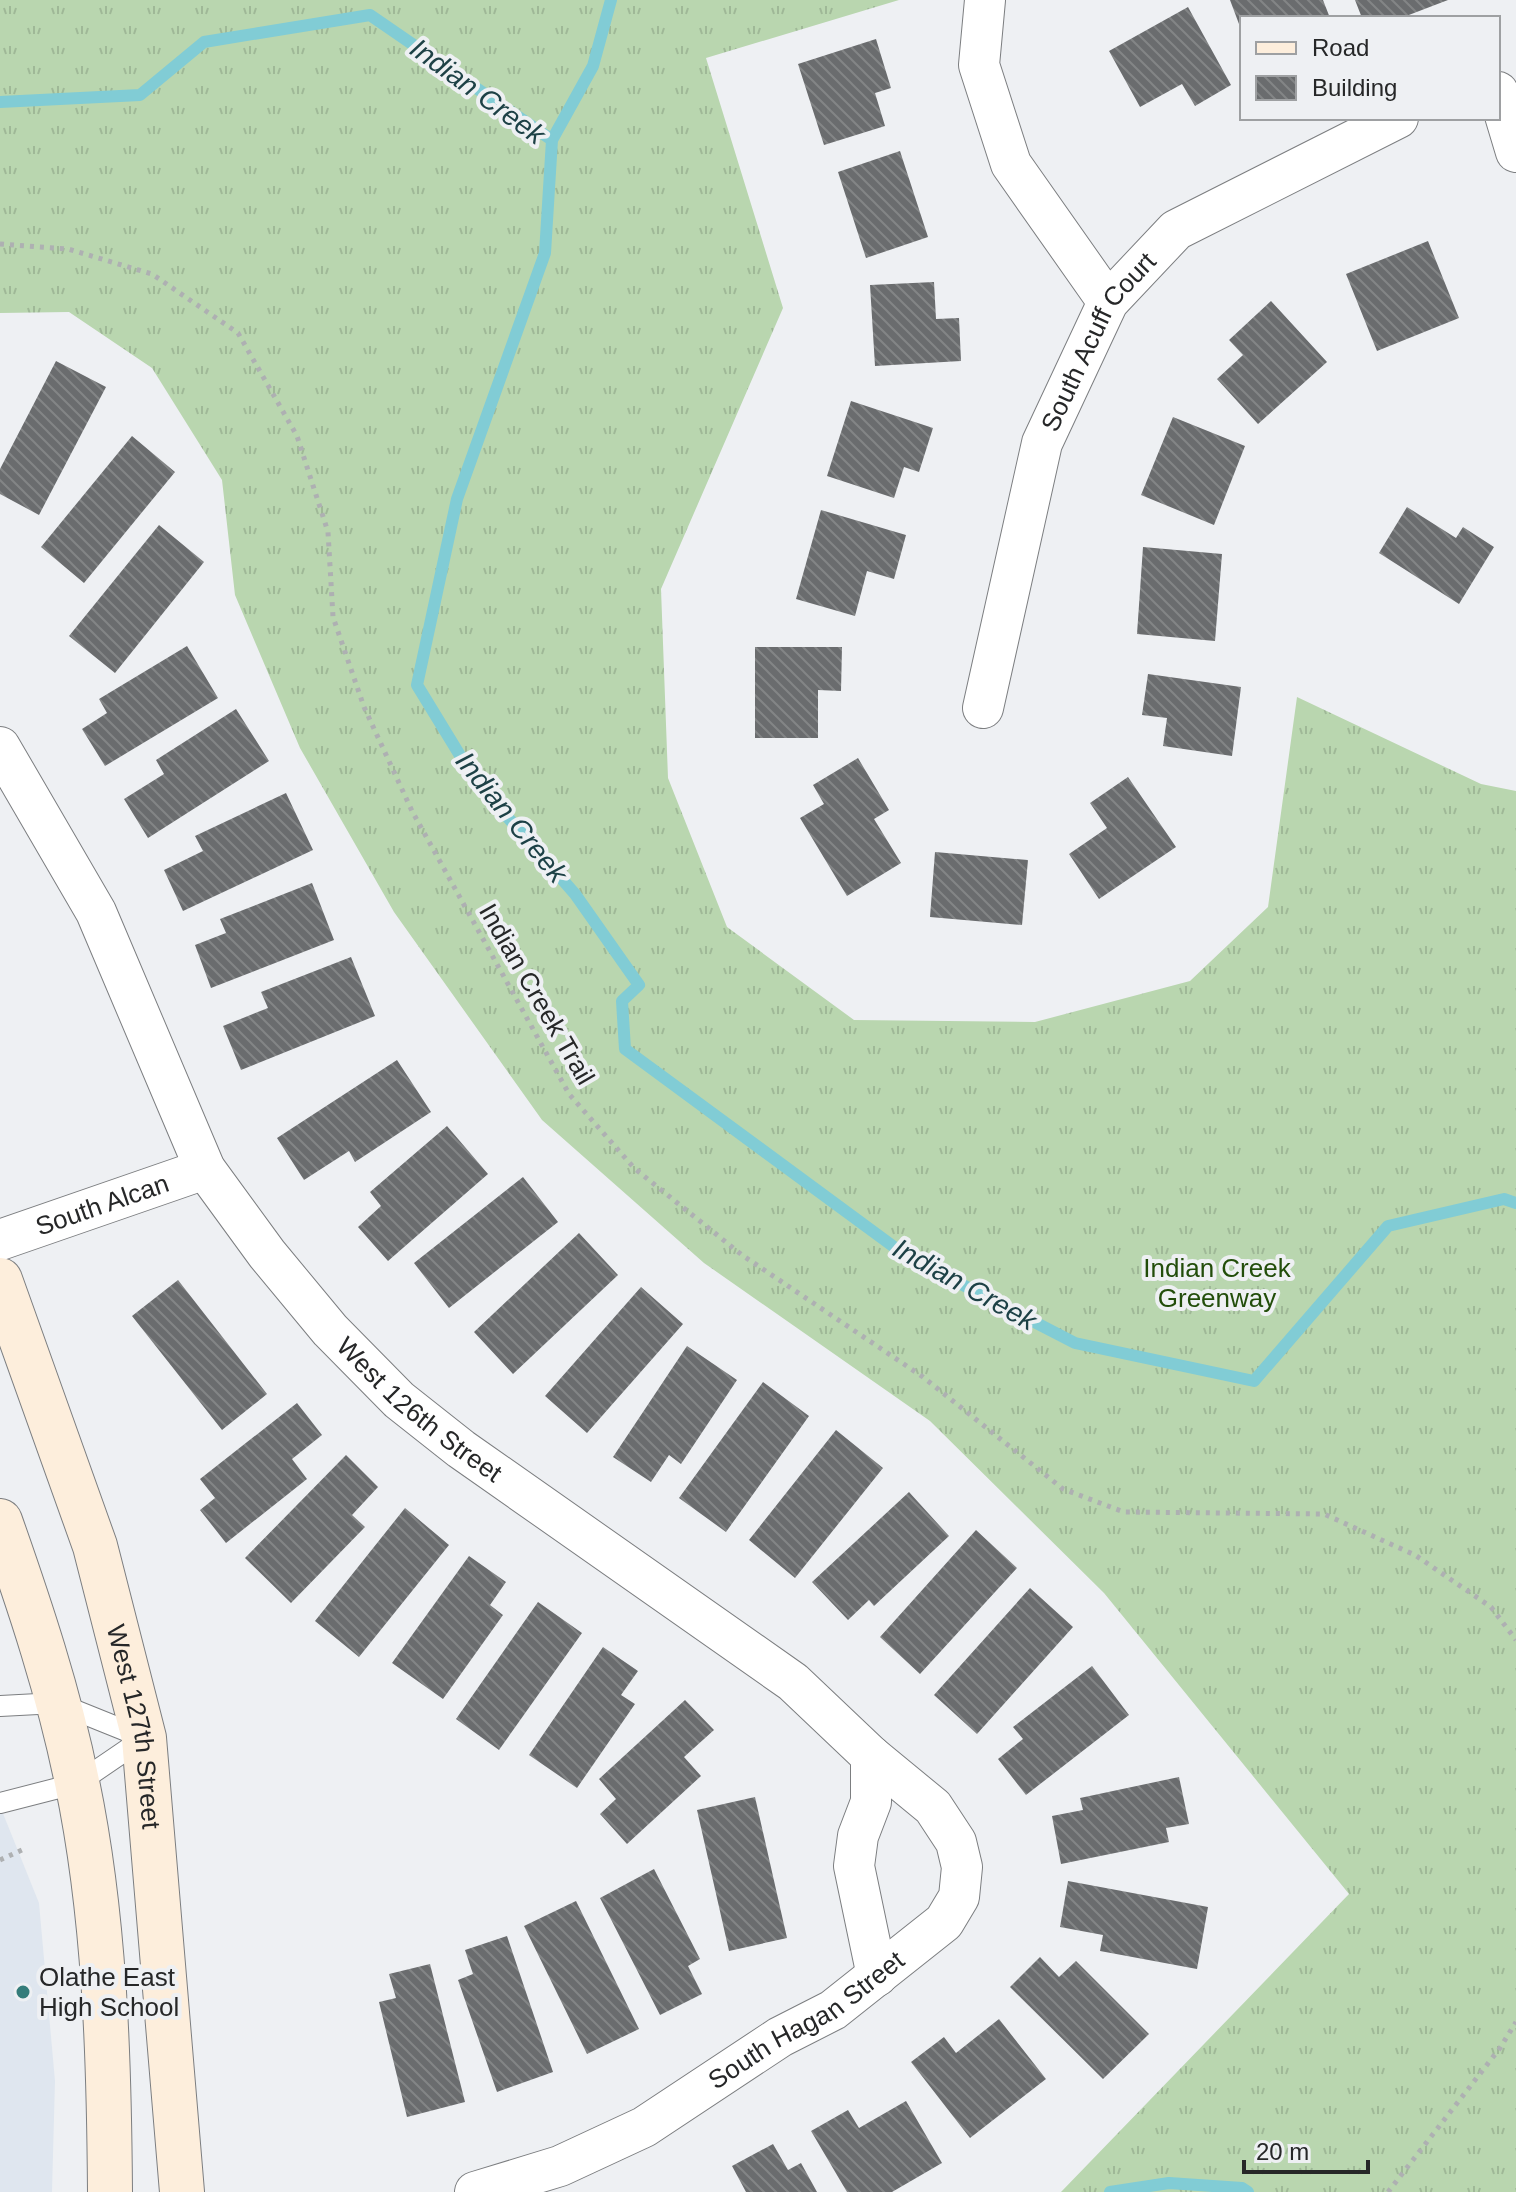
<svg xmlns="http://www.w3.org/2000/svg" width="1516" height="2192" font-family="Arial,sans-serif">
<defs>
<pattern id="grass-tufts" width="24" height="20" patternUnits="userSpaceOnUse" patternTransform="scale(2)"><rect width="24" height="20" fill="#b9d6af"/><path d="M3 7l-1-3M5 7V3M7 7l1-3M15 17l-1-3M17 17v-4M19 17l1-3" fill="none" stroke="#9fb897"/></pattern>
<pattern id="building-back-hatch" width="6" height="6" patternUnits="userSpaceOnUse" patternTransform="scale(2)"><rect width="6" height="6" fill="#6a6c6e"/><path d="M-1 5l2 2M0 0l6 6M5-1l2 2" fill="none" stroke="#838586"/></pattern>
</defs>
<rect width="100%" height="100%" fill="#eef0f3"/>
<path fill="#dfe6ef" d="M 0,1806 L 39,1903 L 55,2081 L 52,2192 L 0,2192 Z"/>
<path fill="url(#grass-tufts)" d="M 0,0 L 899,0 L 706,58 L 783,308 L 661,589 L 668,778 L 727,927 L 854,1020 L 1035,1022 L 1190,981 L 1268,907 L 1297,697 L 1481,784 L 1516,791 L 1516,2192 L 1061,2192 L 1349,1894 L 1104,1593 L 930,1421 L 704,1263 L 542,1120 L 394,912 L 300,748 L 235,595 L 222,480 L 152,368 L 69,312 L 0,313 Z"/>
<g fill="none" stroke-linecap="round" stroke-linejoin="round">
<path stroke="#81ccd5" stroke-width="12" d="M 0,102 L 140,95 L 204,42 L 370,15 L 552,140 L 545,253 L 457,499 L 417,685 L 475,780 L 575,894 L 639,985 L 622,1001 L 625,1049 L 905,1255 L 1075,1343 L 1254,1381 L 1388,1226 L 1504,1199 L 1516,1203
M 552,140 L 593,66 L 611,0
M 1110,2192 L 1169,2183 L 1242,2188 L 1248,2192"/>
</g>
<path fill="url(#building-back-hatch)" d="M 1230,0 L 1323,0 L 1330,18 L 1242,18 L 1242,32 Z
M 1355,0 L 1448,0 L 1401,18 L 1362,18 Z
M 1188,7 L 1231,85 L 1195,106 L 1182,84 L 1140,107 L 1109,51 Z
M 876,39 L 891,88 L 875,93 L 885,126 L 824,145 L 798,64 Z
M 900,151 L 928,237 L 866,258 L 838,172 Z
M 1428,241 L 1459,318 L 1377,351 L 1346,274 Z
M 934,282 L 936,319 L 959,318 L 961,361 L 875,366 L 870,285 Z
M 1271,301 L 1327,362 L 1258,424 L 1217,379 L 1243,355 L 1229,340 Z
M 56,361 L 106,387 L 39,515 L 0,494 L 0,469 Z
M 851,401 L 933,428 L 919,472 L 904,467 L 894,498 L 827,476 Z
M 1173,417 L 1245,446 L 1214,525 L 1141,495 Z
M 132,436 L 175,472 L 84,583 L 41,547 Z
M 1407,507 L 1456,538 L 1463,527 L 1494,547 L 1459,604 L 1379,553 Z
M 821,510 L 906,535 L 894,579 L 867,571 L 855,616 L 796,599 Z
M 159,525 L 204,562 L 115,673 L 69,636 Z
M 1143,547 L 1222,554 L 1215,641 L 1137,634 Z
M 187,646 L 218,698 L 105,766 L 82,729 L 107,713 L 99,699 Z
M 755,647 L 842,647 L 841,691 L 818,690 L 818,738 L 755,738 Z
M 1148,674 L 1241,687 L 1232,756 L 1163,746 L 1167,718 L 1142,715 Z
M 236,709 L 269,761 L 148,838 L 124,799 L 164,774 L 156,760 Z
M 858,758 L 889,810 L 874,819 L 901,863 L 847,896 L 800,818 L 824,804 L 813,785 Z
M 1128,777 L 1176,847 L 1099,899 L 1069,854 L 1107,828 L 1090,803 Z
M 286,793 L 313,850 L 183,911 L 164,870 L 203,851 L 195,836 Z
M 935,852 L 1028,860 L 1022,925 L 930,917 Z
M 312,883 L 334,940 L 211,988 L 195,945 L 226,933 L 220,919 Z
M 351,957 L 375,1016 L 241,1070 L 223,1026 L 268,1008 L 261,992 Z
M 397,1060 L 431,1112 L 355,1162 L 349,1151 L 304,1180 L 277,1138 Z
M 447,1126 L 488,1174 L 388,1261 L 358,1227 L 381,1206 L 370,1192 Z
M 523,1177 L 558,1222 L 449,1308 L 414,1263 Z
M 579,1233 L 618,1275 L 513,1374 L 474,1332 Z
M 178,1280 L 267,1394 L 222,1430 L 132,1316 Z
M 641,1287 L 683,1324 L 587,1433 L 545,1396 Z
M 687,1346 L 737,1380 L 681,1464 L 669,1455 L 651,1482 L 613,1457 Z
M 763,1382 L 809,1416 L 726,1532 L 679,1498 Z
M 297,1403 L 322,1435 L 292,1459 L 307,1479 L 226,1543 L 200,1510 L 215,1498 L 200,1479 Z
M 836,1430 L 883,1468 L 795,1578 L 749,1540 Z
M 346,1455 L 378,1487 L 352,1515 L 365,1527 L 291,1603 L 245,1558 Z
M 909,1492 L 949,1536 L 874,1606 L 869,1600 L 848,1620 L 812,1582 Z
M 405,1508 L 449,1545 L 359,1657 L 315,1621 Z
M 976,1530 L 1017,1568 L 920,1674 L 880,1637 Z
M 469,1556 L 506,1582 L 490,1605 L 503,1615 L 443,1699 L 392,1663 Z
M 1030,1588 L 1073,1627 L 977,1734 L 934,1695 Z
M 538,1602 L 582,1633 L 499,1750 L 456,1719 Z
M 603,1647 L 638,1671 L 621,1695 L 635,1704 L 577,1788 L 529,1755 Z
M 1092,1666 L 1129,1715 L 1026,1795 L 998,1759 L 1023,1739 L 1013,1727 Z
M 685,1700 L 714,1730 L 684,1757 L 701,1776 L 627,1844 L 600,1814 L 616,1799 L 599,1779 Z
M 1179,1777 L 1189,1824 L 1166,1828 L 1169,1842 L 1061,1864 L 1052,1816 L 1083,1810 L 1080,1798 Z
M 755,1797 L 787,1938 L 729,1951 L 697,1810 Z
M 654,1869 L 700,1959 L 688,1966 L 702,1994 L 660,2015 L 600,1898 Z
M 1068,1881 L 1208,1907 L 1197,1969 L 1100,1951 L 1103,1935 L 1060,1927 Z
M 576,1901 L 639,2029 L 587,2054 L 524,1926 Z
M 507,1936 L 553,2072 L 497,2092 L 458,1980 L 473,1974 L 465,1950 Z
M 1040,1957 L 1059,1977 L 1076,1961 L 1149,2034 L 1103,2079 L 1010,1987 Z
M 430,1964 L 465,2102 L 407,2117 L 379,2002 L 396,1998 L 389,1974 Z
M 999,2019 L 1046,2079 L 970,2138 L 911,2062 L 944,2037 L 956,2053 Z
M 906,2101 L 942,2163 L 892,2192 L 847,2192 L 811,2131 L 848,2110 L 859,2128 Z
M 773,2144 L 788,2170 L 801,2163 L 817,2192 L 746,2192 L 732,2166 Z"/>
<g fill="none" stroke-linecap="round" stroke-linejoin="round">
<defs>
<path id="lane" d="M 0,1706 L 57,1703 L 144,1738
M 0,1803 L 78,1783 L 144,1738"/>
<g id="street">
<path d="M 985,0 L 979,65 L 1011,164 L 1108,302"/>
<path d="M 1498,92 L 1516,152"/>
<path id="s1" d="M 983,708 L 1042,443 L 1108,302 L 1176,230 L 1398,118"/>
<path id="s2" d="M 0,747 L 96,912 L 205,1169 L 267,1254 L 330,1330 L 399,1400 L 461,1449 L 793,1682 L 871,1756 L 871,1802 L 858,1836 L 854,1866 L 877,1976"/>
<path id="s3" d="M 0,1240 L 205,1169"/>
<path id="s4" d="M 475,2192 L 560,2166 L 644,2127 L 780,2037 L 833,2010 L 944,1922 L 959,1897 L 962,1867 L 956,1842 L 933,1807 L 871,1756"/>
</g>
<g id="secondary">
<path id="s5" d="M 0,1280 L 95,1546 L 144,1738 L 182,2192"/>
<path d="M 0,1521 C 30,1606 59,1693 77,1782 C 105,1917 109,2055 110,2192"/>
</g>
</defs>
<use href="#lane" stroke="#7c7e80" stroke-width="22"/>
<use href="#street" stroke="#7c7e80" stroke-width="42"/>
<use href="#secondary" stroke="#7c7e80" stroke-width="46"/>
<path stroke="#aeb0b2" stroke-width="5" stroke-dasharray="4 6" stroke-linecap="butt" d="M 0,244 L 68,249 L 152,274 L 238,333 L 297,436 L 328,532 L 333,617 L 364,707 L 412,811 L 569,1094 L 634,1168 L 742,1255 L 923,1377 L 1063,1489 L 1124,1512 L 1324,1514 L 1415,1555 L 1491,1607 L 1516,1640
M 0,1860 L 24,1849
M 1388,2192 L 1500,2048 L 1516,2022"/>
<use href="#lane" stroke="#fff" stroke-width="20"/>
<use href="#street" stroke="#fff" stroke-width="40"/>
<use href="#secondary" stroke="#fdeedc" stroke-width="44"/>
</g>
<circle fill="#347c7a" stroke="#eef0f3" stroke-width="3" cx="23" cy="1992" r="8"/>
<g text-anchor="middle" stroke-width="8" stroke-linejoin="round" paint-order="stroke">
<g font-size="26" fill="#262728" stroke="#eef0f3">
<text dy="9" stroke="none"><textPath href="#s1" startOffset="388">South Acuff Court</textPath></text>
<text transform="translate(537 994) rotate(60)" y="9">Indian Creek Trail</text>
<text dy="9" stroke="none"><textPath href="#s3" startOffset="108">South Alcan</textPath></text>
<text dy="9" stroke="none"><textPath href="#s2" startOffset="794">West 126th Street</textPath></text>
<text dy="9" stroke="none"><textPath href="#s5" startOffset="468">West 127th Street</textPath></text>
<text dy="9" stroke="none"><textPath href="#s4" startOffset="376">South Hagan Street</textPath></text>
</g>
<g font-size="26" fill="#224d0a" stroke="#eef0f3">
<text x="1217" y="1277">Indian Creek<tspan x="1217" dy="30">Greenway</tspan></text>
</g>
<g font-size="26" fill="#262728" stroke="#eef0f3" text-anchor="start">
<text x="39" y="1986">Olathe East<tspan x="39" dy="30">High School</tspan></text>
</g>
<g font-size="28" font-style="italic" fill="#1d4146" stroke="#eef0f3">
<text transform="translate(478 91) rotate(36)" y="10">Indian Creek</text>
<text transform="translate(512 817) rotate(51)" y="10">Indian Creek</text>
<text transform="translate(965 1284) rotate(29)" y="10">Indian Creek</text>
</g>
</g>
<rect x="1240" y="16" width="260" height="104" fill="#eef0f3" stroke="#9ea0a2" stroke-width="2"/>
<rect x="1256" y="42" width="40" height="12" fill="#fdeedc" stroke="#9ea0a2" stroke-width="2"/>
<text x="1312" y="56" font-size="24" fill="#262728">Road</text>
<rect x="1256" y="76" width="40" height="24" fill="url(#building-back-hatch)" stroke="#9ea0a2" stroke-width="2"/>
<text x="1312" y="96" font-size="24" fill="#262728">Building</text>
<path d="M1244 2160v12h124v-12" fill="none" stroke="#262728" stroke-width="4"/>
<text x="1256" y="2160" font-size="24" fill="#262728" stroke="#eef0f3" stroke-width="6" paint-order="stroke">20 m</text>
</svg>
